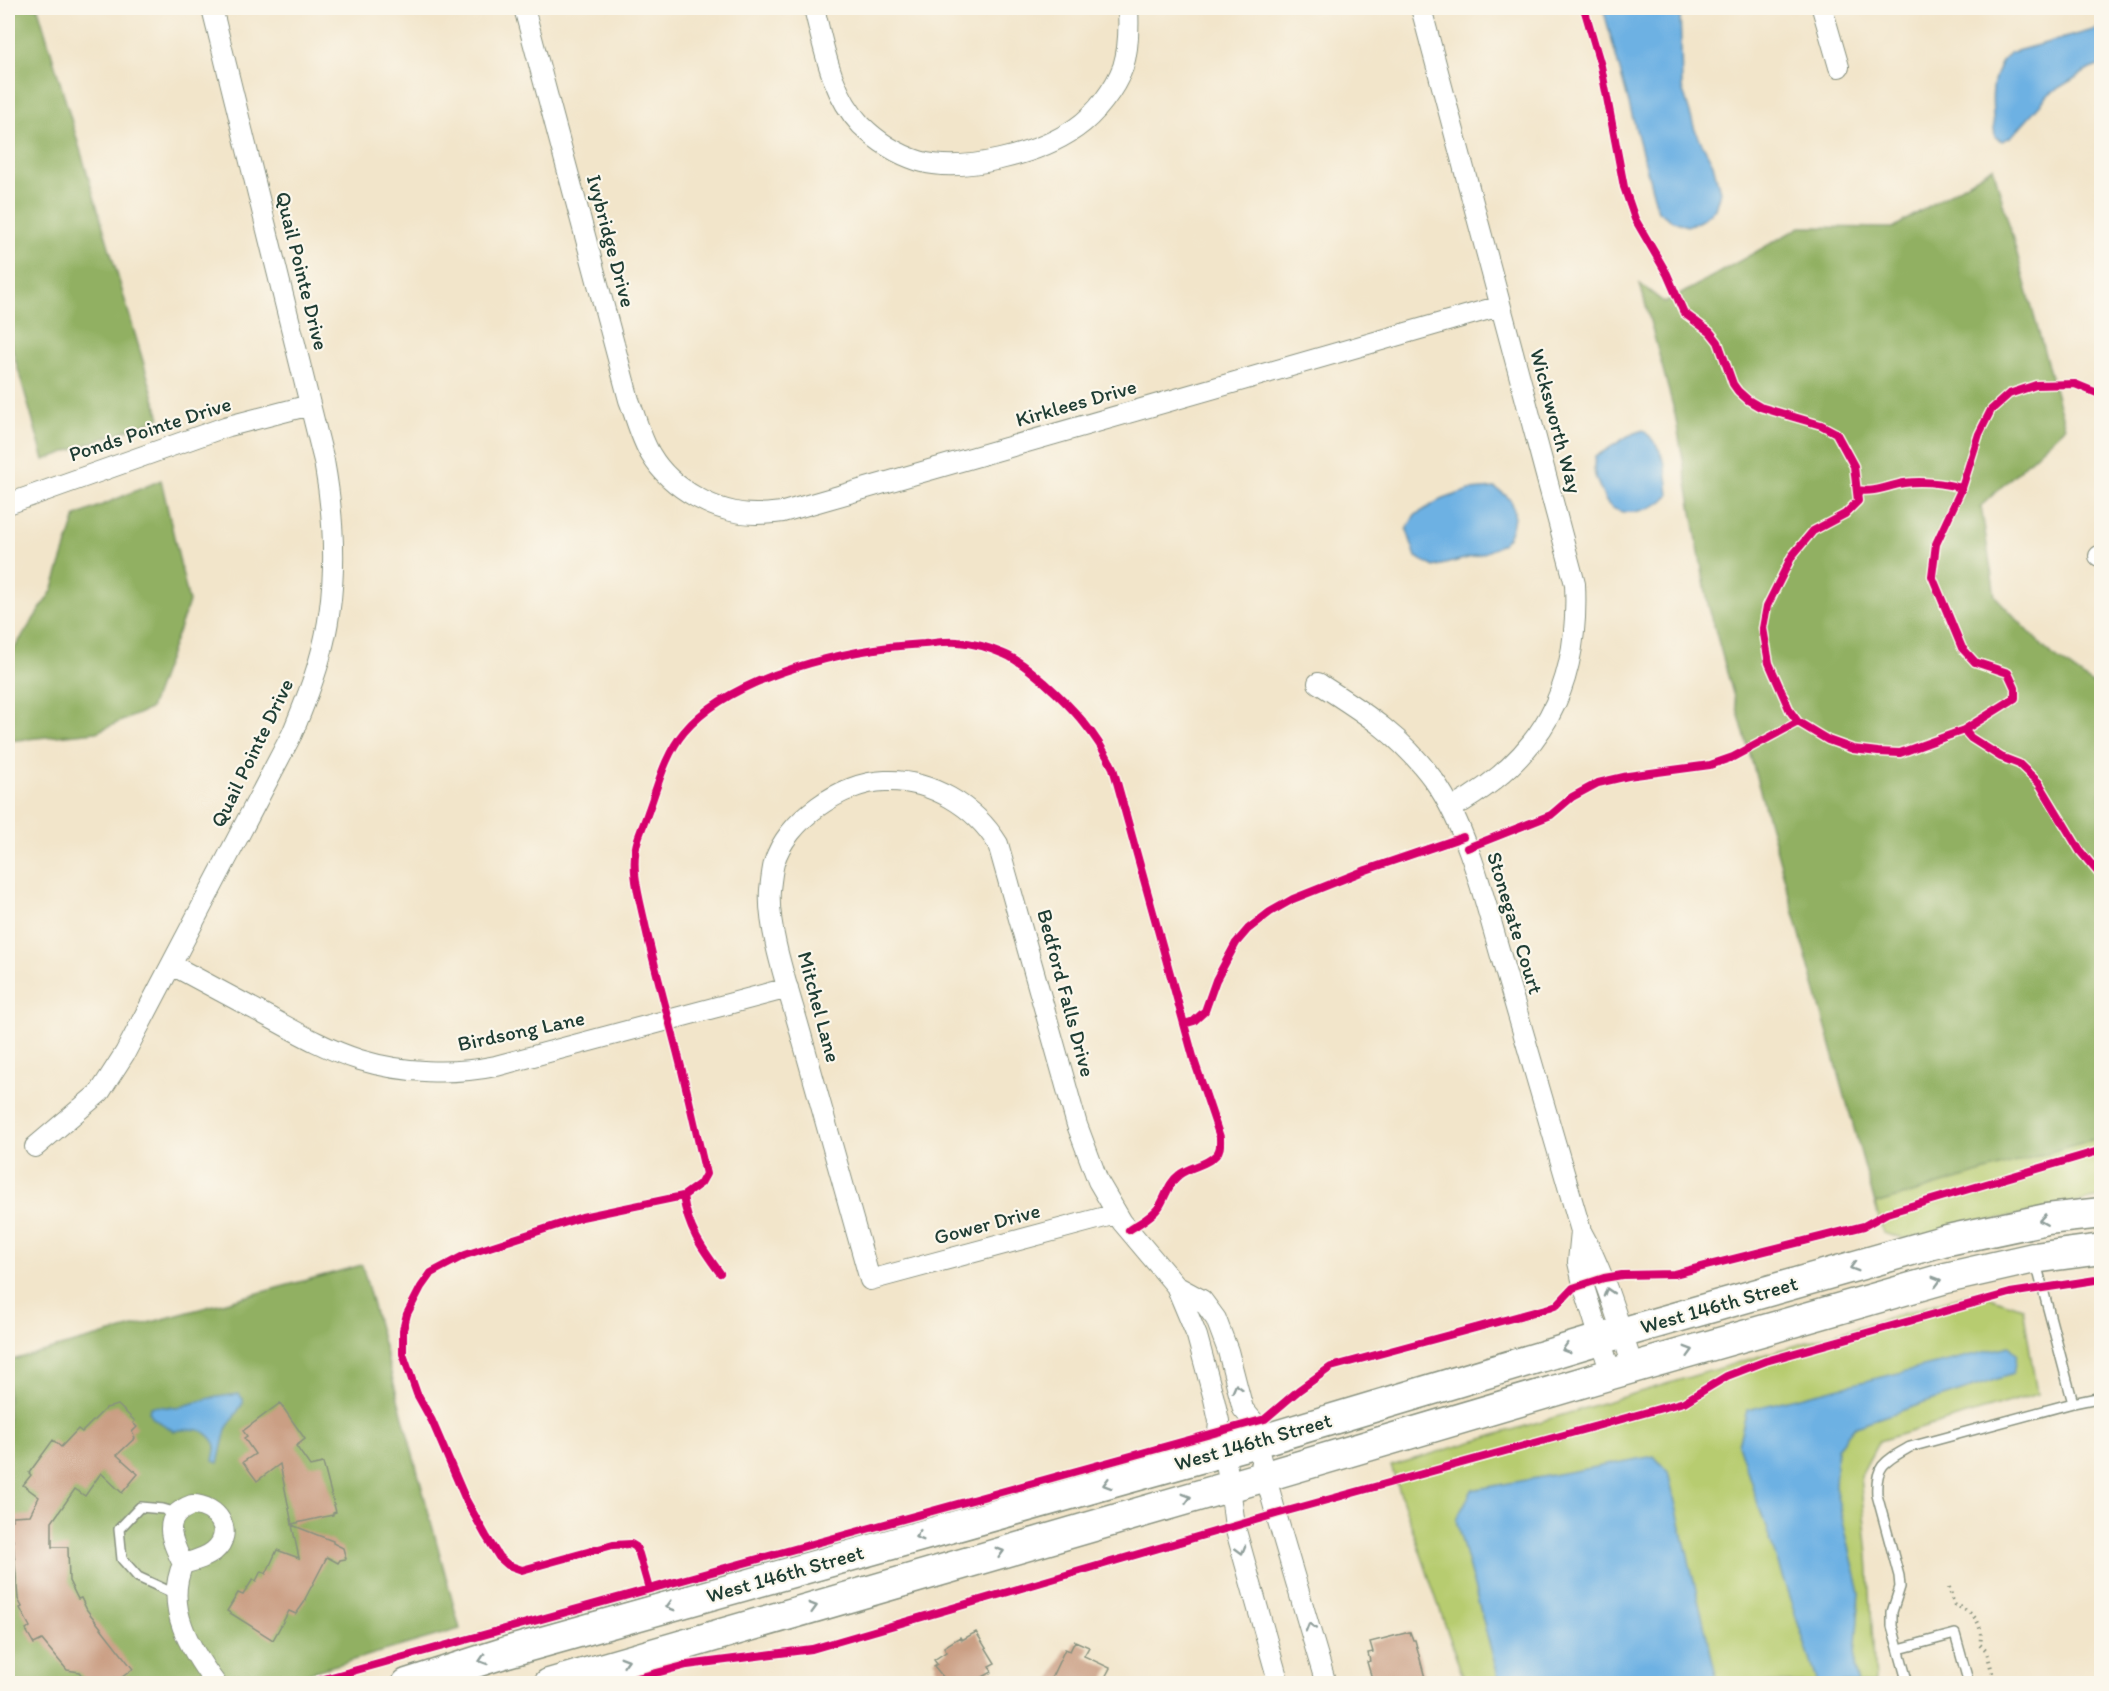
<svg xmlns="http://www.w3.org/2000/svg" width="2109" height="1691" font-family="Itim,sans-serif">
<rect width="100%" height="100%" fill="#fbf7ec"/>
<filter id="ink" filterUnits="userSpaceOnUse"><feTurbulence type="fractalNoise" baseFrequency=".0167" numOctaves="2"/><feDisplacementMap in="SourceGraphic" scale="12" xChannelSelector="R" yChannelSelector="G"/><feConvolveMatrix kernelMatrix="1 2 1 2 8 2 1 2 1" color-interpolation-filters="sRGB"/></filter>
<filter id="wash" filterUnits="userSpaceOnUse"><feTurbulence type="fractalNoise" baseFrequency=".008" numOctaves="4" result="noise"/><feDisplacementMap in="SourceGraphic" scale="24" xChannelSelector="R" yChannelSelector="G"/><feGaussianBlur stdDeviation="1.35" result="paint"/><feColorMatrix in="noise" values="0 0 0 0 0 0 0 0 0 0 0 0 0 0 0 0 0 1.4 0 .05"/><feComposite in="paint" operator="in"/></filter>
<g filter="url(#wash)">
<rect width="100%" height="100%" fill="#f2e5ca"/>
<path fill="#b7cc70" stroke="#6b8452" stroke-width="1.5" d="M 2101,1137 L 2101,1198 L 1904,1239 L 1883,1233 L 1875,1204 Z
M 1975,1292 L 2023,1308 L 2037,1394 L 1879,1441 L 1860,1477 L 1868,1555 L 1875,1683 L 1465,1683 L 1391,1466 Z"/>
<path fill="#91b062" stroke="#58764b" stroke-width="1.5" d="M 8,8 L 38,8 L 160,418 L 44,460 L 8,334 Z
M 1993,167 L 2065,427 L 1981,506 L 1995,596 L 2049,653 L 2101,690 L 2101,1137 L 1875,1204 L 1708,604 L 1675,414 L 1640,284 L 1665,303 L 1800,227 L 1893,228 Z
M 161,480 L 189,602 L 150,709 L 96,732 L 8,741 L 8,658 L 52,591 L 76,516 Z
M 362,1265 L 460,1629 L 274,1683 L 8,1684 L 8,1361 Z"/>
<path fill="#6db1e3" stroke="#46778c" stroke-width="1.5" d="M 1603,8 L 1680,8 L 1682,87 L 1695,130 L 1713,164 L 1720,192 L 1715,209 L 1700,221 L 1687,226 L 1671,220 L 1658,211 Z
M 2101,28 L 2101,65 L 2090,69 L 2050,93 L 2011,137 L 2002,141 L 1995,137 C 1992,108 1987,75 2009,53 Z
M 1643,430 C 1665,449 1667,468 1669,496 C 1654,509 1625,520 1609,505 C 1604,501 1603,494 1600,488 C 1594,475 1593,471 1595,457 L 1628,436 Z
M 1495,488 C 1507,495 1515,501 1514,516 C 1513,525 1511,536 1504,542 C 1489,555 1454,561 1434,567 L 1416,557 L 1407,530 L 1414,516 L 1438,501 L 1469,490 Z
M 2009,1346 L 2017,1354 L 2013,1374 L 1855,1426 L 1837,1448 L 1835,1487 L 1860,1593 L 1854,1669 L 1858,1683 L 1818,1683 L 1738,1444 L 1747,1410 Z
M 239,1394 L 243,1399 L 243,1403 L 226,1429 L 218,1463 L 213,1461 L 216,1445 C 207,1426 191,1428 174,1431 L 153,1418 L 149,1411 L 151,1407 L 154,1406 L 177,1408 L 210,1398 Z
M 1654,1456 L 1668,1472 L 1718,1683 L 1500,1683 L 1456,1520 L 1472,1490 Z"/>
<g id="blocks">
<path fill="#ca9f84" d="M 280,1403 L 305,1439 L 296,1446 L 310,1466 L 323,1463 L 336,1512 L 333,1513 L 333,1515 L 292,1524 L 280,1464 L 257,1481 L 243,1462 L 255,1454 L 244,1438 L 247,1436 L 243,1431 Z
M 118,1405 L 135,1421 L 133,1423 L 137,1427 L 132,1432 L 135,1438 L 117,1455 L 138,1474 L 122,1493 L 101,1473 L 85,1496 L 75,1489 L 52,1522 L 52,1547 L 68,1547 L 69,1581 L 78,1599 L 81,1598 L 87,1610 L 133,1669 L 114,1683 L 88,1683 L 79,1672 L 67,1670 L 42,1640 L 34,1644 L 26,1630 L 30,1627 L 20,1608 L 22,1607 L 18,1599 L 13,1540 L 8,1540 L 8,1520 L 13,1520 L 13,1516 L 30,1515 L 39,1497 L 23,1485 L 31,1475 L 29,1473 L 53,1440 L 61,1447 L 78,1429 L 82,1432 L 106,1408 Z
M 292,1525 L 333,1541 L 333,1543 L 343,1548 L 346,1559 L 340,1560 L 338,1563 L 327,1557 L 305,1599 L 306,1600 L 296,1614 L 289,1611 L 273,1640 L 227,1611 L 238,1593 L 243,1595 L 253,1579 L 256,1581 L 261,1571 L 266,1574 L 277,1550 L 299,1558 Z
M 976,1632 L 995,1663 L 989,1666 L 992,1672 L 972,1683 L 948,1683 L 934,1666 L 937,1664 L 934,1660 L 946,1652 L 944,1647 L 960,1637 L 962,1640 Z
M 1410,1632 L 1413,1640 L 1415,1640 L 1425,1678 L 1404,1683 L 1379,1683 L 1378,1681 L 1373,1682 L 1367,1662 L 1370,1661 L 1368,1653 L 1373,1652 L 1370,1642 Z
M 1075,1641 L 1089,1647 L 1084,1656 L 1110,1668 L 1102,1683 L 1049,1683 L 1065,1649 L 1070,1651 Z"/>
</g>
</g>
<g filter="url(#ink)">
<use href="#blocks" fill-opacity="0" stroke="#88917f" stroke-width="1.5"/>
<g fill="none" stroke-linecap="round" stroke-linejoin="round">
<defs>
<path id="lane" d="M 2073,1403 L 2102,1397
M 175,1594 L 138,1577 L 122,1559 L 119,1529 L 140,1507 L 163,1509 L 177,1513
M 1899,1649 L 1955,1634 L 1969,1684
M 1908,1684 L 1892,1626 L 1892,1612 L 1900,1587 L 1899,1576 L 1877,1495 C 1875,1465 1885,1461 1910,1447 L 2073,1403 L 2036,1263"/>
<path id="street" d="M 524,8 L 629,400 C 636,418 641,439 651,455 C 671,489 717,514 756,514 C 765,514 774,513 783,512 L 1500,306
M 814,8 C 824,48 831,93 861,125 C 877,141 897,154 919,161 C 962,174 1039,154 1076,128 C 1095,115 1115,89 1123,67 C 1129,48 1129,27 1128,8
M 1421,8 L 1575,584 C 1580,688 1542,758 1452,808
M 1822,8 L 1839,67
M 8,504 L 225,427 L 310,405
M 2099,556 L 2102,556
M 1318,683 C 1365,713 1402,736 1435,782 C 1468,828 1486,906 1502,960 C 1528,1051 1555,1141 1581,1231 C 1605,1274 1618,1321 1633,1367
M 172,965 C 204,982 237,1000 269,1017 C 298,1033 328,1050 360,1060 C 403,1073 452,1075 496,1066 L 788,988
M 35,1147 L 100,1092 L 125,1053 L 292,734 C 302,710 312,686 319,661 C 338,596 336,527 324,461 L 212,8
M 1116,1214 L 870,1280 C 847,1197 824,1114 800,1031 C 789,991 767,930 770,890 C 771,881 772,871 774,863 C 786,821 842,782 885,781 C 930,779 975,806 998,844 L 1077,1125 L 1098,1181 L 1122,1222 L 1176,1286 L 1202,1300 L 1216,1319 L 1228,1351 L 1243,1409 L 1254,1422 L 1256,1442 L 1276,1514 L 1326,1684
M 1581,1231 L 1578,1262 L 1583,1284 L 1611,1374
M 1176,1286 L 1197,1336 L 1214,1399 L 1219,1421 L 1218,1433 L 1224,1451 L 1230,1486 L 1235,1527 L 1279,1684
M 192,1505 C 217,1505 236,1532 214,1551 C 206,1558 193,1561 183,1564 C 172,1541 159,1517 192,1505 Z
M 183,1564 C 164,1607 190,1649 216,1684"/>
<path id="primary" d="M 407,1684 L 507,1652 L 1256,1442 L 1600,1339 L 1943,1241 L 2047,1219 L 2102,1213
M 549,1684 L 1266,1476 L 1611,1374 L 1946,1278 L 2034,1258 L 2102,1249"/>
</defs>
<use href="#lane" stroke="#88917f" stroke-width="12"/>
<use href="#street" stroke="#88917f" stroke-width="22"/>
<use href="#primary" stroke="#88917f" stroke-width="33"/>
<path stroke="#88917f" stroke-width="4" stroke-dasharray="1.5 4.5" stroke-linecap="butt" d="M 1949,1587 L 1954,1605 C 1974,1612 1984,1623 1980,1645 L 1987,1652 L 1995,1684"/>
<use href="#lane" stroke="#fff" stroke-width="9"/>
<use href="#street" stroke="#fff" stroke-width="20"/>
<use href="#primary" stroke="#fff" stroke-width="30"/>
<defs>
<path id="cycleway" d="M 1584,8 L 1601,66 L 1624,187 L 1635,219 L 1667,274 L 1684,313 L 1710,332 L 1718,342 L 1733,384 L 1738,391 L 1748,400 L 1760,407 L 1821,425 L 1836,433 L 1854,466 L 1858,501 L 1845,514 L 1813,531 L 1792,556 L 1767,606 L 1763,628 L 1769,663 L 1790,711 L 1798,722 L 1828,740 L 1853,749 L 1878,752 L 1900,753 L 1964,730 L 1971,738 L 2001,757 L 2019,764 L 2039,783 L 2080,851 L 2102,877
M 1857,490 C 1875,493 1887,486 1904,483 C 1924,480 1943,483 1962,488
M 1964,730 L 2015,698 L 2015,688 L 2008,673 L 1975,662 L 1962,648 L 1932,576 L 1936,544 L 1962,488 L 1979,434 L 1991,410 L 2009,394 L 2036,385 L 2075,384 L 2102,395
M 1467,848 L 1551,815 L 1572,797 L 1598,783 L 1628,776 L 1710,765 L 1733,757 L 1798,722
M 1184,1024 L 1194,1021 L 1205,1011 L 1216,980 L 1236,943 L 1248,929 L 1270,912 L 1293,899 L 1366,870 L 1463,837
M 720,1273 C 701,1247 688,1229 683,1196 L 701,1183 L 706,1174 C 696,1132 687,1089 676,1047 C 666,1008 655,969 646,929 C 640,900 629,868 638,839 C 641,830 645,821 648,812 C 658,785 665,755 684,732 C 733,674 851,648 924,644 C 935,643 947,641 958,642 C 974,643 990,648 1004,654 C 1019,660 1032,672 1044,682 C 1074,709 1095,732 1113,768 L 1194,1060 L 1220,1137 C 1220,1144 1221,1150 1216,1155 C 1206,1166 1190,1166 1179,1175 C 1168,1183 1166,1197 1159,1207 C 1151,1218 1139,1223 1129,1230
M 649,1589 L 639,1554 L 636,1547 L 631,1544 L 613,1545 L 522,1570 L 508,1565 L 499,1557 L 486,1536 L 466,1500 L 432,1421 L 417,1394 L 403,1354 L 403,1330 L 407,1314 L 421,1287 L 431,1273 L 465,1255 L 582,1217 L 683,1196
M 306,1684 L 1265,1419 L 1299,1390 L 1331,1367 L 1549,1308 L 1557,1305 L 1573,1288 L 1604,1278 L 1622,1275 L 1674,1274 L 1864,1226 L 1887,1213 L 2102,1150
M 614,1684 L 687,1665 L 812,1649 L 1276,1514 L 1684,1402 L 1727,1376 L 1766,1361 L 2010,1293 L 2102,1279"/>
</defs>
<use href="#cycleway" stroke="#fbf7ec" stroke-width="11"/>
<use href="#cycleway" stroke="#d6006c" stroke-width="8"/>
</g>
<defs><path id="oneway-chevron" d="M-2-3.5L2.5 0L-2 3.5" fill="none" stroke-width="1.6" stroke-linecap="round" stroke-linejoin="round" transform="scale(1.5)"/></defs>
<g stroke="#8f9e9a">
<use href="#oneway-chevron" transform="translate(2043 1220) rotate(171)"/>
<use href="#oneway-chevron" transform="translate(1854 1267) rotate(164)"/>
<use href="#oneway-chevron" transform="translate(1937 1281) rotate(-16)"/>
<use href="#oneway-chevron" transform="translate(1608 1292) rotate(-107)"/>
<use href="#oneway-chevron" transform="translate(1566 1349) rotate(163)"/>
<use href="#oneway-chevron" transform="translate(1689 1351) rotate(-16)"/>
<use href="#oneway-chevron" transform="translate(1237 1388) rotate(-105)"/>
<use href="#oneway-chevron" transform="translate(1107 1484) rotate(164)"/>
<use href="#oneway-chevron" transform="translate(1187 1498) rotate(-16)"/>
<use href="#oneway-chevron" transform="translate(919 1536) rotate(164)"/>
<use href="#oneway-chevron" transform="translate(1241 1550) rotate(74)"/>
<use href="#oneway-chevron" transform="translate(1000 1552) rotate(-16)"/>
<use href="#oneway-chevron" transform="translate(670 1606) rotate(164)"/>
<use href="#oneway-chevron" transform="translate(813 1607) rotate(-16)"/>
<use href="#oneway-chevron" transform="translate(1310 1627) rotate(-106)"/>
<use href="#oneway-chevron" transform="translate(483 1660) rotate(162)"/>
<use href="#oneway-chevron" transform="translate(625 1661) rotate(-16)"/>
</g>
</g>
<g text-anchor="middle" stroke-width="4.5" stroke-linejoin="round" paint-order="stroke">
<g font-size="21" fill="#1f3d34" stroke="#fbf7ec">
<text transform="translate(611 241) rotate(75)" y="7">Ivybridge Drive</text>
<text transform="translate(302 271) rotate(76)" y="7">Quail Pointe Drive</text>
<text transform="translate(1076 403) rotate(-16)" y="7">Kirklees Drive</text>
<text transform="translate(1556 421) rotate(75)" y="7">Wicksworth Way</text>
<text transform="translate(150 429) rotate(-18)" y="7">Ponds Pointe Drive</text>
<text transform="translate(252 753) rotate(-64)" y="7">Quail Pointe Drive</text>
<text transform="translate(1515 923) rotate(73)" y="7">Stonegate Court</text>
<text transform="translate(1066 993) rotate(75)" y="7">Bedford Falls Drive</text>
<text transform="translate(819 1007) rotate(75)" y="7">Mitchel Lane</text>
<text transform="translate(521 1031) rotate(-12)" y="7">Birdsong Lane</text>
<text transform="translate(987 1224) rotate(-15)" y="7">Gower Drive</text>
<text transform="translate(1719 1305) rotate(-16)" y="7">West 146th Street</text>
<text transform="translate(1253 1442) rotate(-16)" y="7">West 146th Street</text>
<text transform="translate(785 1574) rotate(-16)" y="7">West 146th Street</text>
</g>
</g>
<rect width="2109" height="1691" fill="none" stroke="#fbf7ec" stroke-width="30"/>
</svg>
